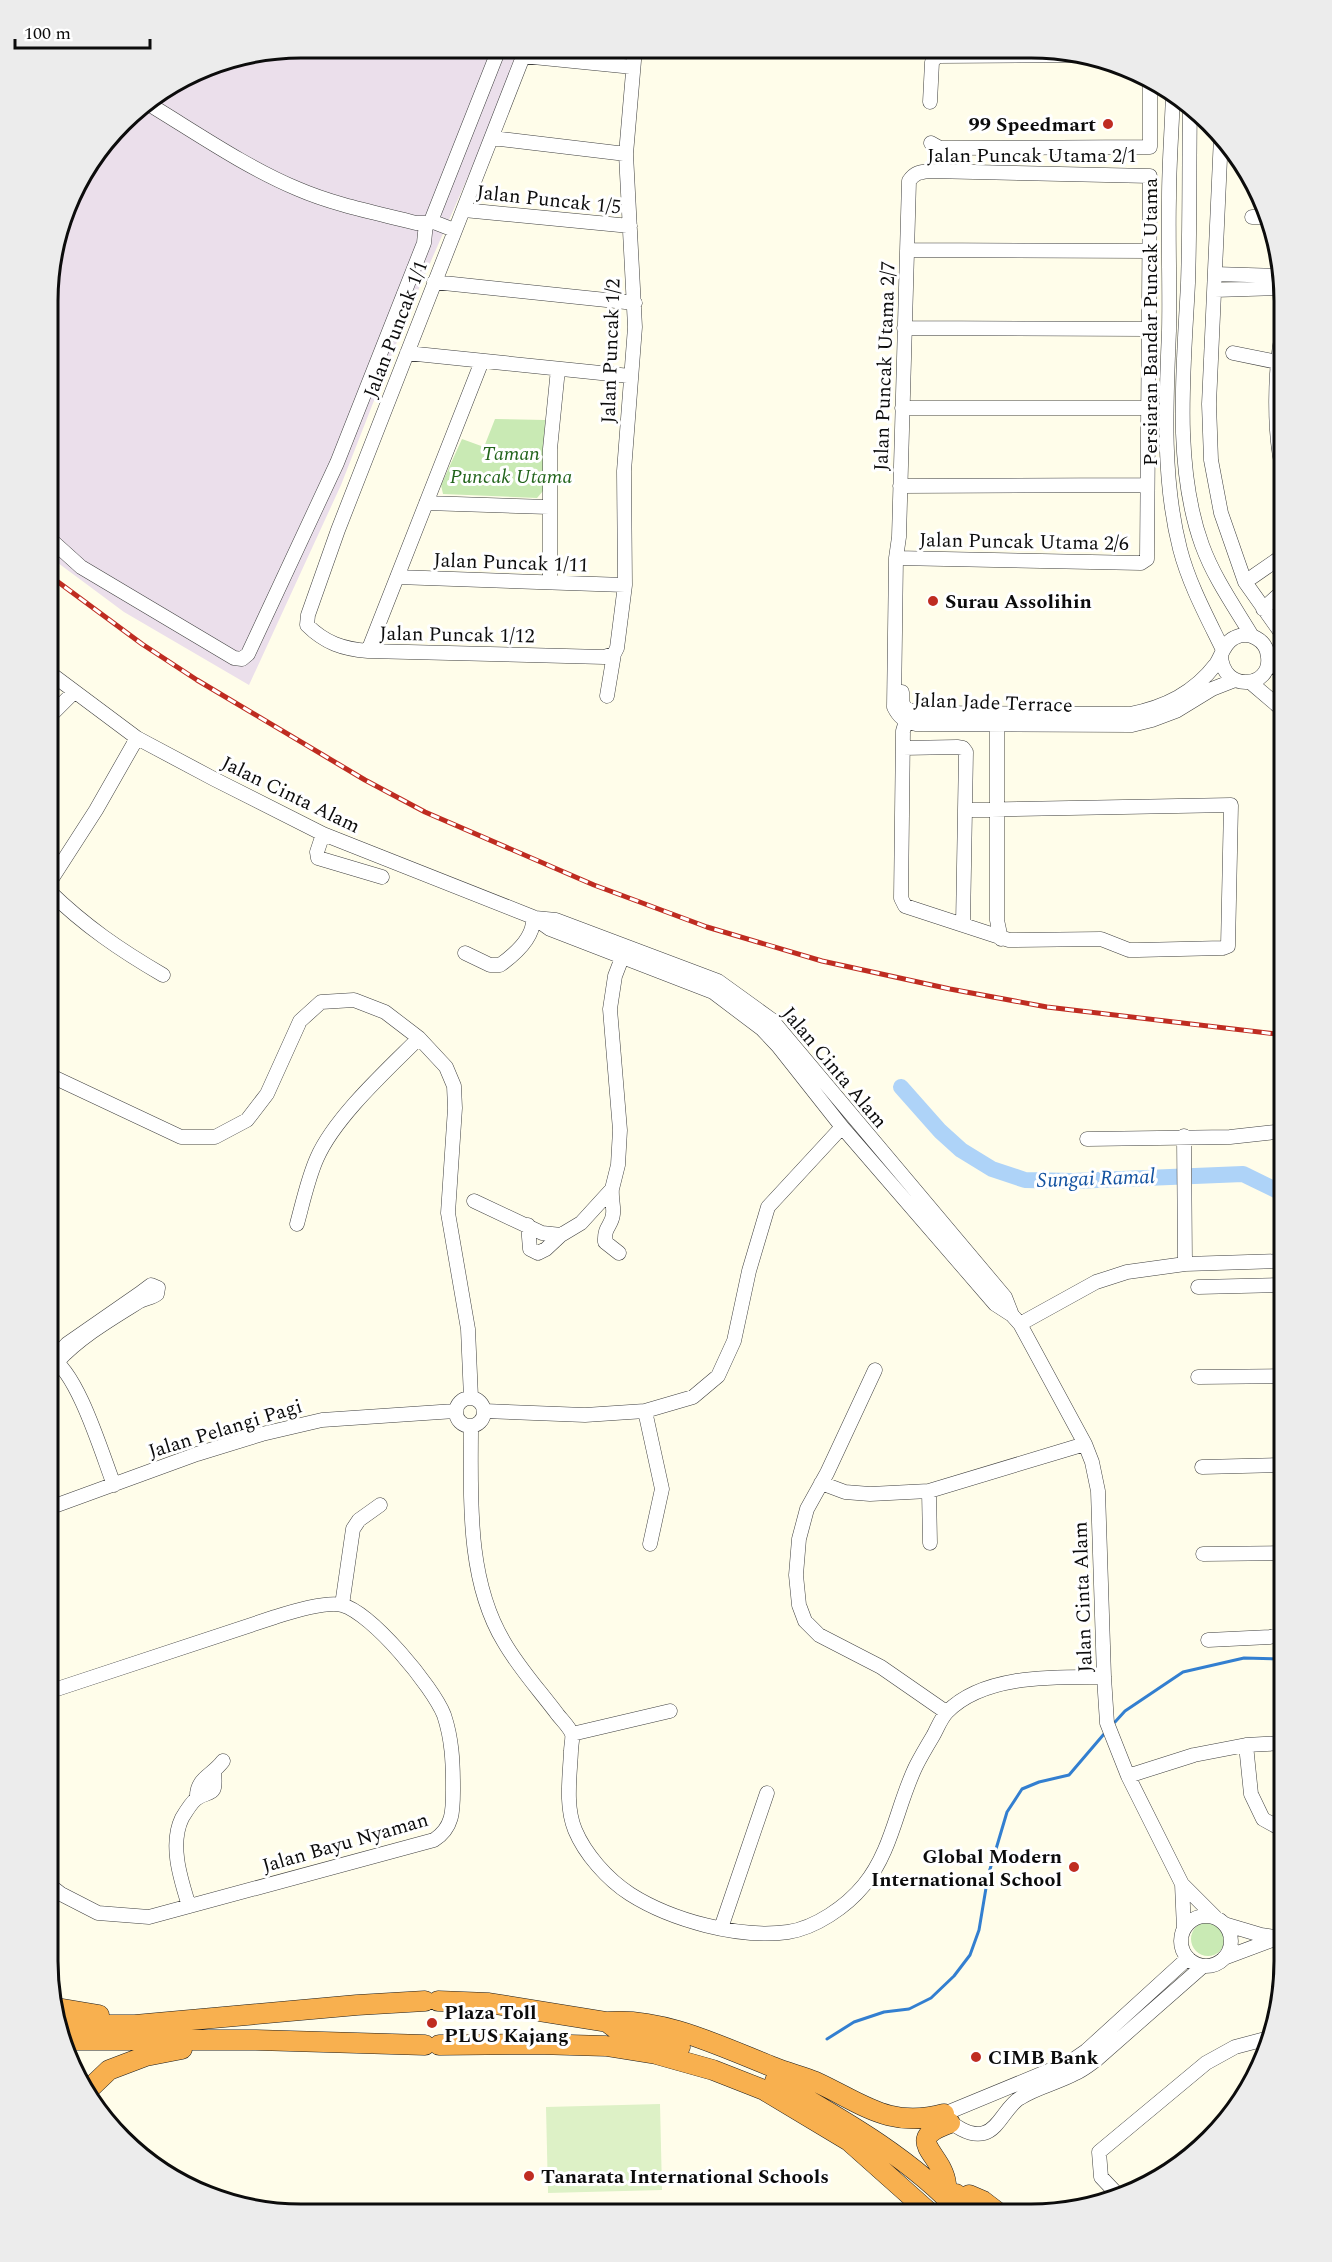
<svg xmlns="http://www.w3.org/2000/svg" width="1332" height="2262" font-family="Spectral,serif">
<rect width="100%" height="100%" fill="#fffdea"/>
<path fill="#ebdfeb" d="M 301,48 L 524,49 L 409,311 L 341,485 L 249,685 L 124,612 L 50,557 L 50,269 L 74,189 L 134,111 L 205,67 Z"/>
<path fill="#c9eab4" d="M 495,419 L 545,420 L 543,491 L 537,498 L 443,494 L 441,485 L 462,439 L 484,447 Z
M1191 1939a17 17 0 1 1 34 0a17 17 0 1 1-34 0Z"/>
<path fill="#ddf1c6" d="M 660,2104 L 662,2190 L 548,2193 L 546,2107 Z"/>
<g fill="none" stroke-linecap="round" stroke-linejoin="round">
<path stroke="#337fd0" stroke-width="3" d="M 1115,1722 L 1125,1711 L 1183,1672 L 1244,1658 L 1284,1659
M 827,2039 L 854,2022 L 884,2012 L 909,2009 L 931,1998 L 954,1976 L 970,1955 L 979,1930 L 988,1876 L 1007,1812 L 1022,1789 L 1039,1782 L 1069,1775 L 1104,1734"/>
<path stroke="#aed3f8" stroke-width="16" d="M 901,1087 L 940,1131 L 961,1150 L 992,1169 L 1025,1180 L 1073,1181 L 1243,1174 L 1284,1194"/>
<defs>
<path id="minor" d="M 526,49 L 338,530 L 308,615 L 307,625 C 325,643 343,649 368,651 L 604,657 L 614,654
M 523,56 L 633,67
M 1173,93 C 1172,128 1169,163 1169,198 C 1168,243 1170,287 1169,331 C 1166,403 1162,479 1180,549 C 1189,584 1207,617 1223,650
M 930,102 L 932,62 L 937,56 L 1083,55
M 147,103 C 195,132 247,168 298,189 C 335,205 377,213 416,223 L 426,223 L 431,221 L 454,230
M 1190,106 C 1189,165 1190,224 1188,283 C 1184,366 1173,465 1202,545 C 1214,578 1234,606 1252,636
M 1221,136 L 1209,404 L 1211,460 L 1221,513 L 1245,582 L 1284,637
M 492,138 L 626,154
M 931,143 L 940,148 L 1150,147
M 1150,147 L 1150,80
M 464,210 L 630,226
M 1252,217 L 1267,217
M 431,221 L 499,49
M 907,250 L 1150,251
M 1215,274 L 1279,276
M 434,282 L 635,303
M 1215,290 L 1281,288
M 904,328 L 1148,329
M 407,353 L 630,376
M 1233,353 L 1277,362
M 902,408 L 1147,408
M 1284,474 C 1273,436 1274,365 1284,326
M 900,486 L 1147,485
M 426,503 L 549,507
M 50,539 L 81,567 L 234,658 L 242,659 L 248,654 L 337,463 L 424,243 L 426,223
M 896,558 L 1141,563 L 1147,559 L 1150,176 L 930,171 C 921,172 915,172 909,181 L 899,537 L 896,558 L 894,707 C 899,717 904,721 916,724 L 1132,725 L 1152,720 L 1176,711 L 1212,689 L 1235,680
M 397,577 L 625,585
M 550,582 L 550,449 L 558,369
M 1245,582 L 1284,555
M 1263,609 L 1284,590
M 368,651 L 482,361
M 1269,661 L 1284,674
M 50,673 L 137,738 L 214,779 L 323,834 L 533,917 L 550,929 L 713,992 L 762,1029 L 778,1046 L 842,1127 L 995,1304 L 1012,1315 L 1020,1324 L 1085,1444 L 1092,1462 L 1098,1491 L 1104,1677 L 1107,1723 L 1128,1776 L 1182,1884 L 1215,1917
M 1250,682 L 1284,711
M 902,692 L 902,702 L 905,708 L 917,713 L 1130,714 C 1165,707 1194,693 1216,664 C 1222,655 1224,643 1234,638 C 1249,630 1267,640 1268,657 C 1272,688 1223,693 1221,656
M 607,696 L 614,654 L 617,648 L 625,585 L 624,471 L 635,327 L 626,154 L 635,49
M 50,716 L 74,692
M 993,718 L 997,724 L 997,920 L 1001,939
M 906,721 L 903,731 L 901,898 L 905,906 L 1009,940 L 1101,939 L 1129,950 L 1138,950 L 1223,948 L 1228,946 L 1231,805 L 965,810
M 903,748 L 957,747 L 963,748 L 966,752 L 963,924
M 323,834 L 317,852 L 318,858 L 382,877
M 49,883 L 96,810 L 137,738
M 49,891 C 85,926 120,950 163,975
M 535,918 L 556,920 L 718,981 L 772,1020 L 1005,1297 L 1012,1315
M 465,953 L 490,965 L 500,965 C 514,955 535,937 533,917
M 49,1075 L 181,1137 L 215,1137 L 247,1120 L 267,1094 L 300,1021 L 321,1002 L 354,1000 L 385,1012 L 419,1038 L 446,1067 L 454,1086 L 455,1108 L 448,1213 L 468,1329 L 471,1398
M 1087,1139 L 1230,1137 L 1284,1131
M 612,1189 C 611,1198 614,1206 613,1214 C 612,1226 604,1226 605,1242 L 619,1253
M 474,1201 L 542,1233 L 561,1235 L 581,1223 L 612,1189 L 618,1165 L 620,1130 L 610,1009 L 615,976 L 625,950
M 297,1224 C 303,1202 308,1178 317,1158 C 335,1117 387,1070 419,1038
M 528,1225 L 530,1249 L 538,1253 L 546,1249 L 561,1235
M 1185,1264 L 1284,1261
M 1198,1287 L 1284,1285
M 1020,1324 L 1096,1282 L 1127,1272 L 1185,1264 L 1184,1136
M 51,1358 C 78,1373 102,1454 114,1485
M 53,1359 L 67,1344 L 139,1294 L 151,1285 L 158,1288 L 157,1294 C 152,1298 146,1298 140,1301 C 111,1319 80,1337 57,1362
M 875,1370 L 827,1473 L 807,1509 L 799,1539 L 796,1575 L 799,1605 L 805,1621 L 819,1635 L 881,1667 L 946,1712
M 1198,1377 L 1284,1376
M456 1412a14 14 0 1 1 28 0a14 14 0 1 1-28 0Z
M 484,1411 L 585,1415 L 645,1411 L 693,1397 L 718,1376 L 734,1341 L 749,1271 L 768,1207 L 842,1127
M 645,1411 L 662,1489 L 650,1544
M 471,1426 C 471,1497 466,1579 504,1642 C 519,1668 540,1691 558,1715 C 562,1720 570,1728 572,1734 C 573,1738 571,1746 571,1751 C 570,1775 565,1806 575,1830 C 585,1854 607,1879 630,1894 C 671,1920 739,1939 788,1932 C 815,1928 846,1907 864,1885 C 892,1851 897,1805 916,1766 C 921,1756 927,1746 933,1736 C 937,1729 941,1718 947,1712 C 984,1674 1055,1677 1104,1677
M 1202,1467 L 1284,1465
M 821,1483 L 845,1492 L 870,1494 L 929,1491 L 1085,1444
M 929,1491 L 930,1543
M 49,1508 L 197,1454 L 262,1434 L 322,1420 L 455,1411
M 1203,1554 L 1284,1553
M 342,1605 L 353,1529 L 359,1520 L 380,1505
M 1208,1640 L 1270,1637 L 1279,1635 L 1284,1631
M 572,1734 L 670,1711
M 1246,1745 L 1251,1794 L 1263,1819 L 1283,1830
M 1128,1776 L 1194,1755 L 1246,1745 L 1284,1743
M 197,1798 C 196,1778 212,1776 223,1761
M 48,1884 L 61,1894 L 98,1913 L 149,1917 L 434,1840 C 454,1827 453,1809 453,1787 C 453,1762 452,1739 444,1715 C 433,1687 372,1613 342,1605 C 326,1601 291,1612 275,1617 L 48,1692
M 1182,1884 L 1184,1929
M 189,1906 C 181,1880 169,1845 182,1818 C 185,1813 191,1803 196,1799 C 209,1789 217,1799 214,1773
M1181 1941a25 25 0 1 1 50 0a25 25 0 1 1-50 0Z
M 1224,1924 L 1261,1935 L 1283,1938
M 721,1928 L 767,1793
M 1188,1958 L 1086,2051 L 1070,2062 L 944,2114 C 951,2125 970,2137 984,2133 C 999,2129 1006,2106 1020,2098 C 1037,2087 1058,2083 1076,2073 C 1083,2070 1089,2065 1096,2060 L 1203,1966
M 1224,1958 L 1275,1939
M 1119,2196 L 1101,2177 L 1099,2152 L 1206,2063 L 1235,2047 L 1269,2038"/>
<path id="highway" d="M 438,2001 L 489,2003 L 607,2022 C 662,2017 722,2047 773,2067 C 787,2073 802,2076 816,2082 C 862,2103 889,2129 944,2114
M 57,2008 L 99,2015
M 607,2022 L 623,2034 L 680,2047
M 61,2025 L 135,2025 L 357,2005 L 425,2001
M 64,2040 L 256,2040 L 425,2045
M 439,2045 L 536,2044 L 606,2046 L 656,2054 L 713,2070 L 764,2090 L 849,2141 L 931,2214
M 775,2081 C 841,2119 910,2157 962,2214
M 87,2091 L 109,2070 L 146,2056 L 182,2049
M 946,2184 C 943,2153 901,2140 950,2123
M 956,2194 L 980,2214
M 969,2195 L 983,2201 L 1000,2214"/>
</defs>
<use href="#minor" stroke="#3f3f3f" stroke-width="15"/>
<use href="#highway" stroke="#1d1d1d" stroke-width="21"/>
<use href="#minor" stroke="#fff" stroke-width="14"/>
<use href="#highway" stroke="#f8b04f" stroke-width="20"/>
<defs>
<path id="rail" d="M 50,576 L 142,644 L 197,680 L 365,780 L 425,812 L 594,885 L 707,927 L 822,961 L 950,989 L 1047,1007 L 1284,1035"/>
</defs>
<use href="#rail" stroke="#bf2c21" stroke-width="5"/>
<use href="#rail" stroke="#fff" stroke-width="3" stroke-dasharray="9" stroke-linecap="butt"/>
</g>
<g fill="#bf2c21" stroke="#fff" stroke-width="2">
<circle cx="1108" cy="124" r="6"/>
<circle cx="933" cy="601" r="6"/>
<circle cx="1074" cy="1867" r="6"/>
<circle cx="432" cy="2023" r="6"/>
<circle cx="976" cy="2057" r="6"/>
<circle cx="529" cy="2176" r="6"/>
</g>
<g text-anchor="middle" stroke-width="6" stroke-linejoin="round" paint-order="stroke">
<g font-size="20" font-weight="bold" fill="#0c0c0c" stroke="#fff" text-anchor="start">
<text x="1096" y="131" text-anchor="end">99 Speedmart</text>
<text x="945" y="608">Surau Assolihin</text>
<text x="1062" y="1863" text-anchor="end">Global Modern<tspan x="1062" dy="23">International School</tspan></text>
<text x="444" y="2019">Plaza Toll<tspan x="444" dy="23">PLUS Kajang</tspan></text>
<text x="988" y="2064">CIMB Bank</text>
<text x="541" y="2183">Tanarata International Schools</text>
</g>
<g font-size="20" fill="#0c0c0c" stroke="#fff">
<text x="1032" y="162">Jalan Puncak Utama 2/1</text>
<text transform="translate(549 199) rotate(6)" y="7">Jalan Puncak 1/5</text>
<text transform="translate(1150 322) rotate(-90)" y="7">Persiaran Bandar Puncak Utama</text>
<text transform="translate(395 329) rotate(-69)" y="7">Jalan Puncak 1/1</text>
<text transform="translate(610 351) rotate(-88)" y="7">Jalan Puncak 1/2</text>
<text transform="translate(884 366) rotate(-88)" y="7">Jalan Puncak Utama 2/7</text>
<text transform="translate(1024 541) rotate(1)" y="7">Jalan Puncak Utama 2/6</text>
<text transform="translate(511 562) rotate(2)" y="7">Jalan Puncak 1/11</text>
<text transform="translate(457 634) rotate(1)" y="7">Jalan Puncak 1/12</text>
<text transform="translate(993 702) rotate(2)" y="7">Jalan Jade Terrace</text>
<text transform="translate(291 794) rotate(26)" y="7">Jalan Cinta Alam</text>
<text transform="translate(835 1067) rotate(50)" y="7">Jalan Cinta Alam</text>
<text transform="translate(225 1428) rotate(-17)" y="7">Jalan Pelangi Pagi</text>
<text transform="translate(1082 1597) rotate(-92)" y="7">Jalan Cinta Alam</text>
<text transform="translate(345 1842) rotate(-16)" y="7">Jalan Bayu Nyaman</text>
</g>
<g font-size="20" font-style="italic" fill="#22641b" stroke="#fff">
<text x="511" y="460">Taman<tspan x="511" dy="23">Puncak Utama</tspan></text>
</g>
<g font-size="21" font-style="italic" fill="#1352a0" stroke="#fff">
<text transform="translate(1096 1178) rotate(-2)" y="7">Sungai Ramal</text>
</g>
</g>
<path d="M0 0H1332V2262H0ZM301 58H1031A243 243 0 0 1 1274 301V1961A243 243 0 0 1 1031 2204H301A243 243 0 0 1 58 1961V301A243 243 0 0 1 301 58Z" fill="#ececec" fill-rule="evenodd"/>
<path fill="none" stroke="#0c0c0c" stroke-width="3" d="M301 58H1031A243 243 0 0 1 1274 301V1961A243 243 0 0 1 1031 2204H301A243 243 0 0 1 58 1961V301A243 243 0 0 1 301 58Z"/>
<path d="M15 39v9h135v-9" fill="none" stroke="#0c0c0c" stroke-width="3"/>
<text x="24" y="39" font-size="18" fill="#0c0c0c" stroke="#ffffff" stroke-width="4.5" paint-order="stroke">100 m</text>
</svg>
